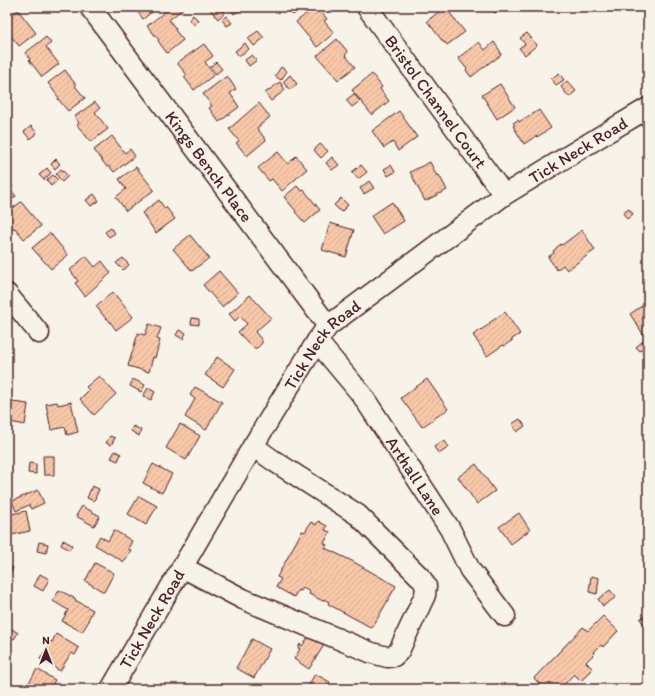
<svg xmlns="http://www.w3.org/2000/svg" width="655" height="696" font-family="Itim,sans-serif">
<defs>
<pattern id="building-hatch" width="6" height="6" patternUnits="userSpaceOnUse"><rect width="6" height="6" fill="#f8c8a8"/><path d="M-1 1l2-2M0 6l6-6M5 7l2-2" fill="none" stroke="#d6ab91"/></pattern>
</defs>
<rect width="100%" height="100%" fill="#f7f3e8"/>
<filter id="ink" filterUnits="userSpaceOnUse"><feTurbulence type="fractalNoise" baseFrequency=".025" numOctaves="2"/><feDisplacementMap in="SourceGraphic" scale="8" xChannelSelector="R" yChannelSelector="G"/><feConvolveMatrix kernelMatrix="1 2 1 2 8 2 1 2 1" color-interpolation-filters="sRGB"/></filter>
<g filter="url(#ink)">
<path fill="url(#building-hatch)" stroke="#4a1f2b" d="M 134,7 L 158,7 L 143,19 Z
M 171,7 L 185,7 L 169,20 L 176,29 L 175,30 L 183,40 L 167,53 L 158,41 L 159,40 L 147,26 Z
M 210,7 L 220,7 L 225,13 L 218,19 L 209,8 Z
M 235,7 L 240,7 L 242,9 L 234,14 L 231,10 Z
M 286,7 L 303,7 L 293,15 Z
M 315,7 L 317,7 L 327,19 L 324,21 L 334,33 L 317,47 L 296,22 Z
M 445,7 L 465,32 L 447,45 L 445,42 L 444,43 L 427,21 Z
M 490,7 L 501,7 L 495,13 Z
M 18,10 L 36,33 L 19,46 L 11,36 L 7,39 L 7,18 Z
M 193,15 L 199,21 L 195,25 L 189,20 Z
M 226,16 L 232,23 L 227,26 L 222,20 Z
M 258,31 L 264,38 L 254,46 L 248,38 Z
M 527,33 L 537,45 L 525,55 L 519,48 L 525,44 L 520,38 Z
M 46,37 L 51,43 L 46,47 L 59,64 L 42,77 L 29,60 L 30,59 L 25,53 Z
M 337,39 L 348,52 L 345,55 L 355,67 L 338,80 L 317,56 Z
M 479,42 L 485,50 L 494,42 L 500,51 L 501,55 L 493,61 L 493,60 L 471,77 L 466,70 L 467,69 L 458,58 Z
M 245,43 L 249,49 L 239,56 L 235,51 Z
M 204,44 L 213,56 L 205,62 L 214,75 L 194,90 L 184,77 L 187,75 L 177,63 Z
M 252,55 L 257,60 L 249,66 L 245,60 Z
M 216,62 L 222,69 L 216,74 L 210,67 Z
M 281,67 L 287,71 L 281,80 L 275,76 Z
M 65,70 L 76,85 L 75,86 L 85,98 L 68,111 L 58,99 L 59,98 L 48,83 Z
M 559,73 L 564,80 L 556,85 L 551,79 Z
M 372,74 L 382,87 L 380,89 L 389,101 L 372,115 L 352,90 Z
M 290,75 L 297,84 L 290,90 L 283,82 Z
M 227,76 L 236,89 L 230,93 L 239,107 L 219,122 L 209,108 L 212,106 L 203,94 Z
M 567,81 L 576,91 L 569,97 L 561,87 Z
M 280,82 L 285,90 L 271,101 L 265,93 Z
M 500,84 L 515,107 L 497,119 L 482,95 Z
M 354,94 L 360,101 L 352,107 L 346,100 Z
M 95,102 L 100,108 L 95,112 L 108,129 L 91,142 L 77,125 L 79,123 L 74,117 Z
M 259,103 L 270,117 L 257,128 L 266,140 L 247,156 L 236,143 L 239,141 L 229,129 Z
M 539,110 L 551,128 L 537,137 L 536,136 L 524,144 L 513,126 L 515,125 L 513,123 L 518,120 L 519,122 L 525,118 L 525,119 Z
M 399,111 L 417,137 L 398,151 L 393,142 L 384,148 L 372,131 Z
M 31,126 L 37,133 L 30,139 L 24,132 Z
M 112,136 L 125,153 L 130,149 L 135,156 L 114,172 L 109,166 L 107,167 L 94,150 Z
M 320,144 L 328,151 L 321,158 L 314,150 Z
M 278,152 L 288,164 L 296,156 L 307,169 L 282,191 L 272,179 L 269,181 L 258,168 Z
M 332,157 L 339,165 L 332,170 L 326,163 Z
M 56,159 L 60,164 L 55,169 L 51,164 Z
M 430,162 L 437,176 L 439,175 L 447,190 L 425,201 L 410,172 Z
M 361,165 L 367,172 L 358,179 L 352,172 Z
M 391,165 L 395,172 L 388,176 L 384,169 Z
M 136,167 L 154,190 L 126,211 L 116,197 L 126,189 L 119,179 Z
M 47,168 L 51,173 L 44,180 L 39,175 Z
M 61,169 L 68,176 L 62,182 L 56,174 Z
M 53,175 L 58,180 L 51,186 L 47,180 Z
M 7,181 L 8,181 L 13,187 L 10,189 L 16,196 L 7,203 Z
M 369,181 L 374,188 L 364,194 L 360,188 Z
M 297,186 L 302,191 L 304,190 L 320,210 L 305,223 L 295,212 L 296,211 L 284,197 Z
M 94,194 L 99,201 L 91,206 L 86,200 Z
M 341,198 L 348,205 L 341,212 L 334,205 Z
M 159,200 L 165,209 L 166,207 L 175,219 L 156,233 L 142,213 Z
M 21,202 L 41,226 L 24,239 L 15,228 L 14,229 L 7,220 L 7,212 Z
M 392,202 L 404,221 L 383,234 L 371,216 Z
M 629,209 L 633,214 L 627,219 L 623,213 Z
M 330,223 L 354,230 L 346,257 L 322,250 Z
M 111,228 L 115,233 L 109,237 L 105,232 Z
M 582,230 L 595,250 L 567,270 L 563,265 L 557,270 L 548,257 L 554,253 L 553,251 L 556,249 L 556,248 L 561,244 L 562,245 Z
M 50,233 L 68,255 L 51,269 L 32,248 Z
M 190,235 L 209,258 L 192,271 L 173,249 Z
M 86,256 L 95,267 L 102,261 L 111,273 L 85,296 L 75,283 L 78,281 L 70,270 Z
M 123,258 L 129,265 L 123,270 L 116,263 Z
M 219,271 L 238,293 L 222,307 L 203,285 Z
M 113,292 L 133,317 L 116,330 L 107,318 L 106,319 L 96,306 Z
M 250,295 L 271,318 L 255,332 L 262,340 L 262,343 L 257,348 L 253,348 L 238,332 L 247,324 L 240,316 L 235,321 L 229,314 Z
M 646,303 L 648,305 L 648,333 L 646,335 L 644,333 L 643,334 L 630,314 Z
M 505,312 L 520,334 L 512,339 L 512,341 L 511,341 L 504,346 L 503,345 L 487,356 L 473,335 L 490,324 L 489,323 Z
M 192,318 L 199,319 L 199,325 L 191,324 Z
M 149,324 L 161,328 L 157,339 L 160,340 L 155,358 L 153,357 L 149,372 L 128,366 L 138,333 L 145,335 Z
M 179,330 L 186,333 L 183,339 L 176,335 Z
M 643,341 L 647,346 L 640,351 L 636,347 Z
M 648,349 L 648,359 L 646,360 L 642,353 Z
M 217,357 L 235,369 L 223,387 L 205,375 Z
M 99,376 L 116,394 L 94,415 L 80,399 L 89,390 L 86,387 Z
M 133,379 L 145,385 L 141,392 L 130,386 Z
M 427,379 L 448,409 L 422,427 L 401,398 Z
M 195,387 L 222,402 L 206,430 L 185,417 L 195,399 L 190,395 Z
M 148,388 L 155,392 L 151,400 L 143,396 Z
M 7,400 L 14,401 L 13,402 L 28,404 L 25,425 L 10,422 L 10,423 L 7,423 Z
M 57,402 L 58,405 L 71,402 L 78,432 L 67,435 L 65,427 L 51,430 L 46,404 Z
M 520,419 L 525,426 L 517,432 L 512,424 Z
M 180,424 L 200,436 L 186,460 L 166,448 Z
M 133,426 L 141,430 L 139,436 L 131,431 Z
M 110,436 L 115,438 L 111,445 L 106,443 Z
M 444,440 L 449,447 L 439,454 L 434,447 Z
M 115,451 L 121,454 L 118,461 L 111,458 Z
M 43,456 L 54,456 L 54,475 L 44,475 Z
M 29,463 L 36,464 L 36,474 L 28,473 Z
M 153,464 L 172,474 L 162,493 L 143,483 Z
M 476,464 L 495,491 L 477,504 L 458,477 Z
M 92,486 L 99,489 L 94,501 L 87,498 Z
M 38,490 L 44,503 L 31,509 L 29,505 L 16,511 L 12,501 Z
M 139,496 L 157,506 L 146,525 L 128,514 Z
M 82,506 L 100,516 L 94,526 L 76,516 Z
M 26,511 L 30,531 L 7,536 L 7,515 Z
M 519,513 L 530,530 L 511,544 L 499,527 Z
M 318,521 L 327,526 L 325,530 L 330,532 L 324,543 L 327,545 L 325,548 L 352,561 L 396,586 L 372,628 L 328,604 L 329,602 L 324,599 L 323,601 L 309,594 L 310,592 L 303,588 L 301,591 L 298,590 L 294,597 L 276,587 L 281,579 L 277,577 L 302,531 L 305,532 L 311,522 L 316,525 Z
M 114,530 L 132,541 L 128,549 L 131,550 L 124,562 L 95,545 L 100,536 L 108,541 Z
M 63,540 L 72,545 L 69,550 L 61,545 Z
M 39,542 L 48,544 L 46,553 L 37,551 Z
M 95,563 L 114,573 L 104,592 L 85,581 Z
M 7,565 L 13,568 L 7,578 L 9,579 L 7,583 Z
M 40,574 L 49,579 L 43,591 L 34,586 Z
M 591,576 L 599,578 L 597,594 L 589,592 Z
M 59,590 L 76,599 L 75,600 L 93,610 L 88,620 L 89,621 L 82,632 L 62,621 L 68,610 L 53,601 Z
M 610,590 L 616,597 L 603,606 L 598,599 Z
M 646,615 L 648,617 L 648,624 L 645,626 L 640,619 Z
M 603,616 L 618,631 L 603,647 L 601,645 L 594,652 L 595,653 L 586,662 L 593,669 L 581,681 L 574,674 L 560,689 L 544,689 L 534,678 L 583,627 L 588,631 Z
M 12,629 L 18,633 L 14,639 L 8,636 Z
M 56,634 L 79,648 L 75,655 L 71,653 L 60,671 L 40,659 L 51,641 L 52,642 Z
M 309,636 L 324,645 L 309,669 L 294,659 L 300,649 L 298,648 L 300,644 L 302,646 Z
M 252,639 L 270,649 L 254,678 L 236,668 Z
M 37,669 L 55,680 L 50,689 L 28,689 L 26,688 Z
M 315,674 L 330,682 L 326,689 L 307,688 Z"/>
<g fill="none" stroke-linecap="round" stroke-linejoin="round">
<defs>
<g id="minor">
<path id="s1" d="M 90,7 L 328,326"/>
<path id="s2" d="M 367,7 L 504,195"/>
<path d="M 7,294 L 39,333"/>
<path id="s3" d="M 317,341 L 362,395 L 450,529 L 470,570 L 505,616"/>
<path d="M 182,567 L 243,599 L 372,653 L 387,657 L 394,656 L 399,651 L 425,595 L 426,586 L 421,578 L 358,515 L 274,461 L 253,446"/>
<path id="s4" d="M 111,689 L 253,446 L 317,341 L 328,326 L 504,195 L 606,133 L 648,108"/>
</g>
</defs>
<use href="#minor" stroke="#4a1f2b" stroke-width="23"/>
<use href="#minor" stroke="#f7f3e8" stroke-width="20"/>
</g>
</g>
<g text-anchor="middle" stroke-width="3.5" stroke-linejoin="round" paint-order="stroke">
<g font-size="17" fill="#4a1f2b" stroke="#f7f3e8">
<text dy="6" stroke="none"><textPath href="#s2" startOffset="117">Bristol Channel Court</textPath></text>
<text dy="6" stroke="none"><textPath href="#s4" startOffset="729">Tick Neck Road</textPath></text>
<text dy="6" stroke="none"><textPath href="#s1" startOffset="199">Kings Bench Place</textPath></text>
<text dy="6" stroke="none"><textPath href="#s4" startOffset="405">Tick Neck Road</textPath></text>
<text dy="6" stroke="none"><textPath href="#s3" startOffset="167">Arthall Lane</textPath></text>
<text dy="6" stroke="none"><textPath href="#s4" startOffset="81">Tick Neck Road</textPath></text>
</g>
</g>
<rect width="655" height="696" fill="none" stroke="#f7f3e8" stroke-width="24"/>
<rect x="12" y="12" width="631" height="672" fill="none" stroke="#4a1f2b" stroke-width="1.5" filter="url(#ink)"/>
<g transform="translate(46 650)" stroke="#f7f3e8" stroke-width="3" paint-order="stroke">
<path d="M0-3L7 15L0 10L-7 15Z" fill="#4a1f2b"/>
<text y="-6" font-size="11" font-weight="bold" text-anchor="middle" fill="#4a1f2b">N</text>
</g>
</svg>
